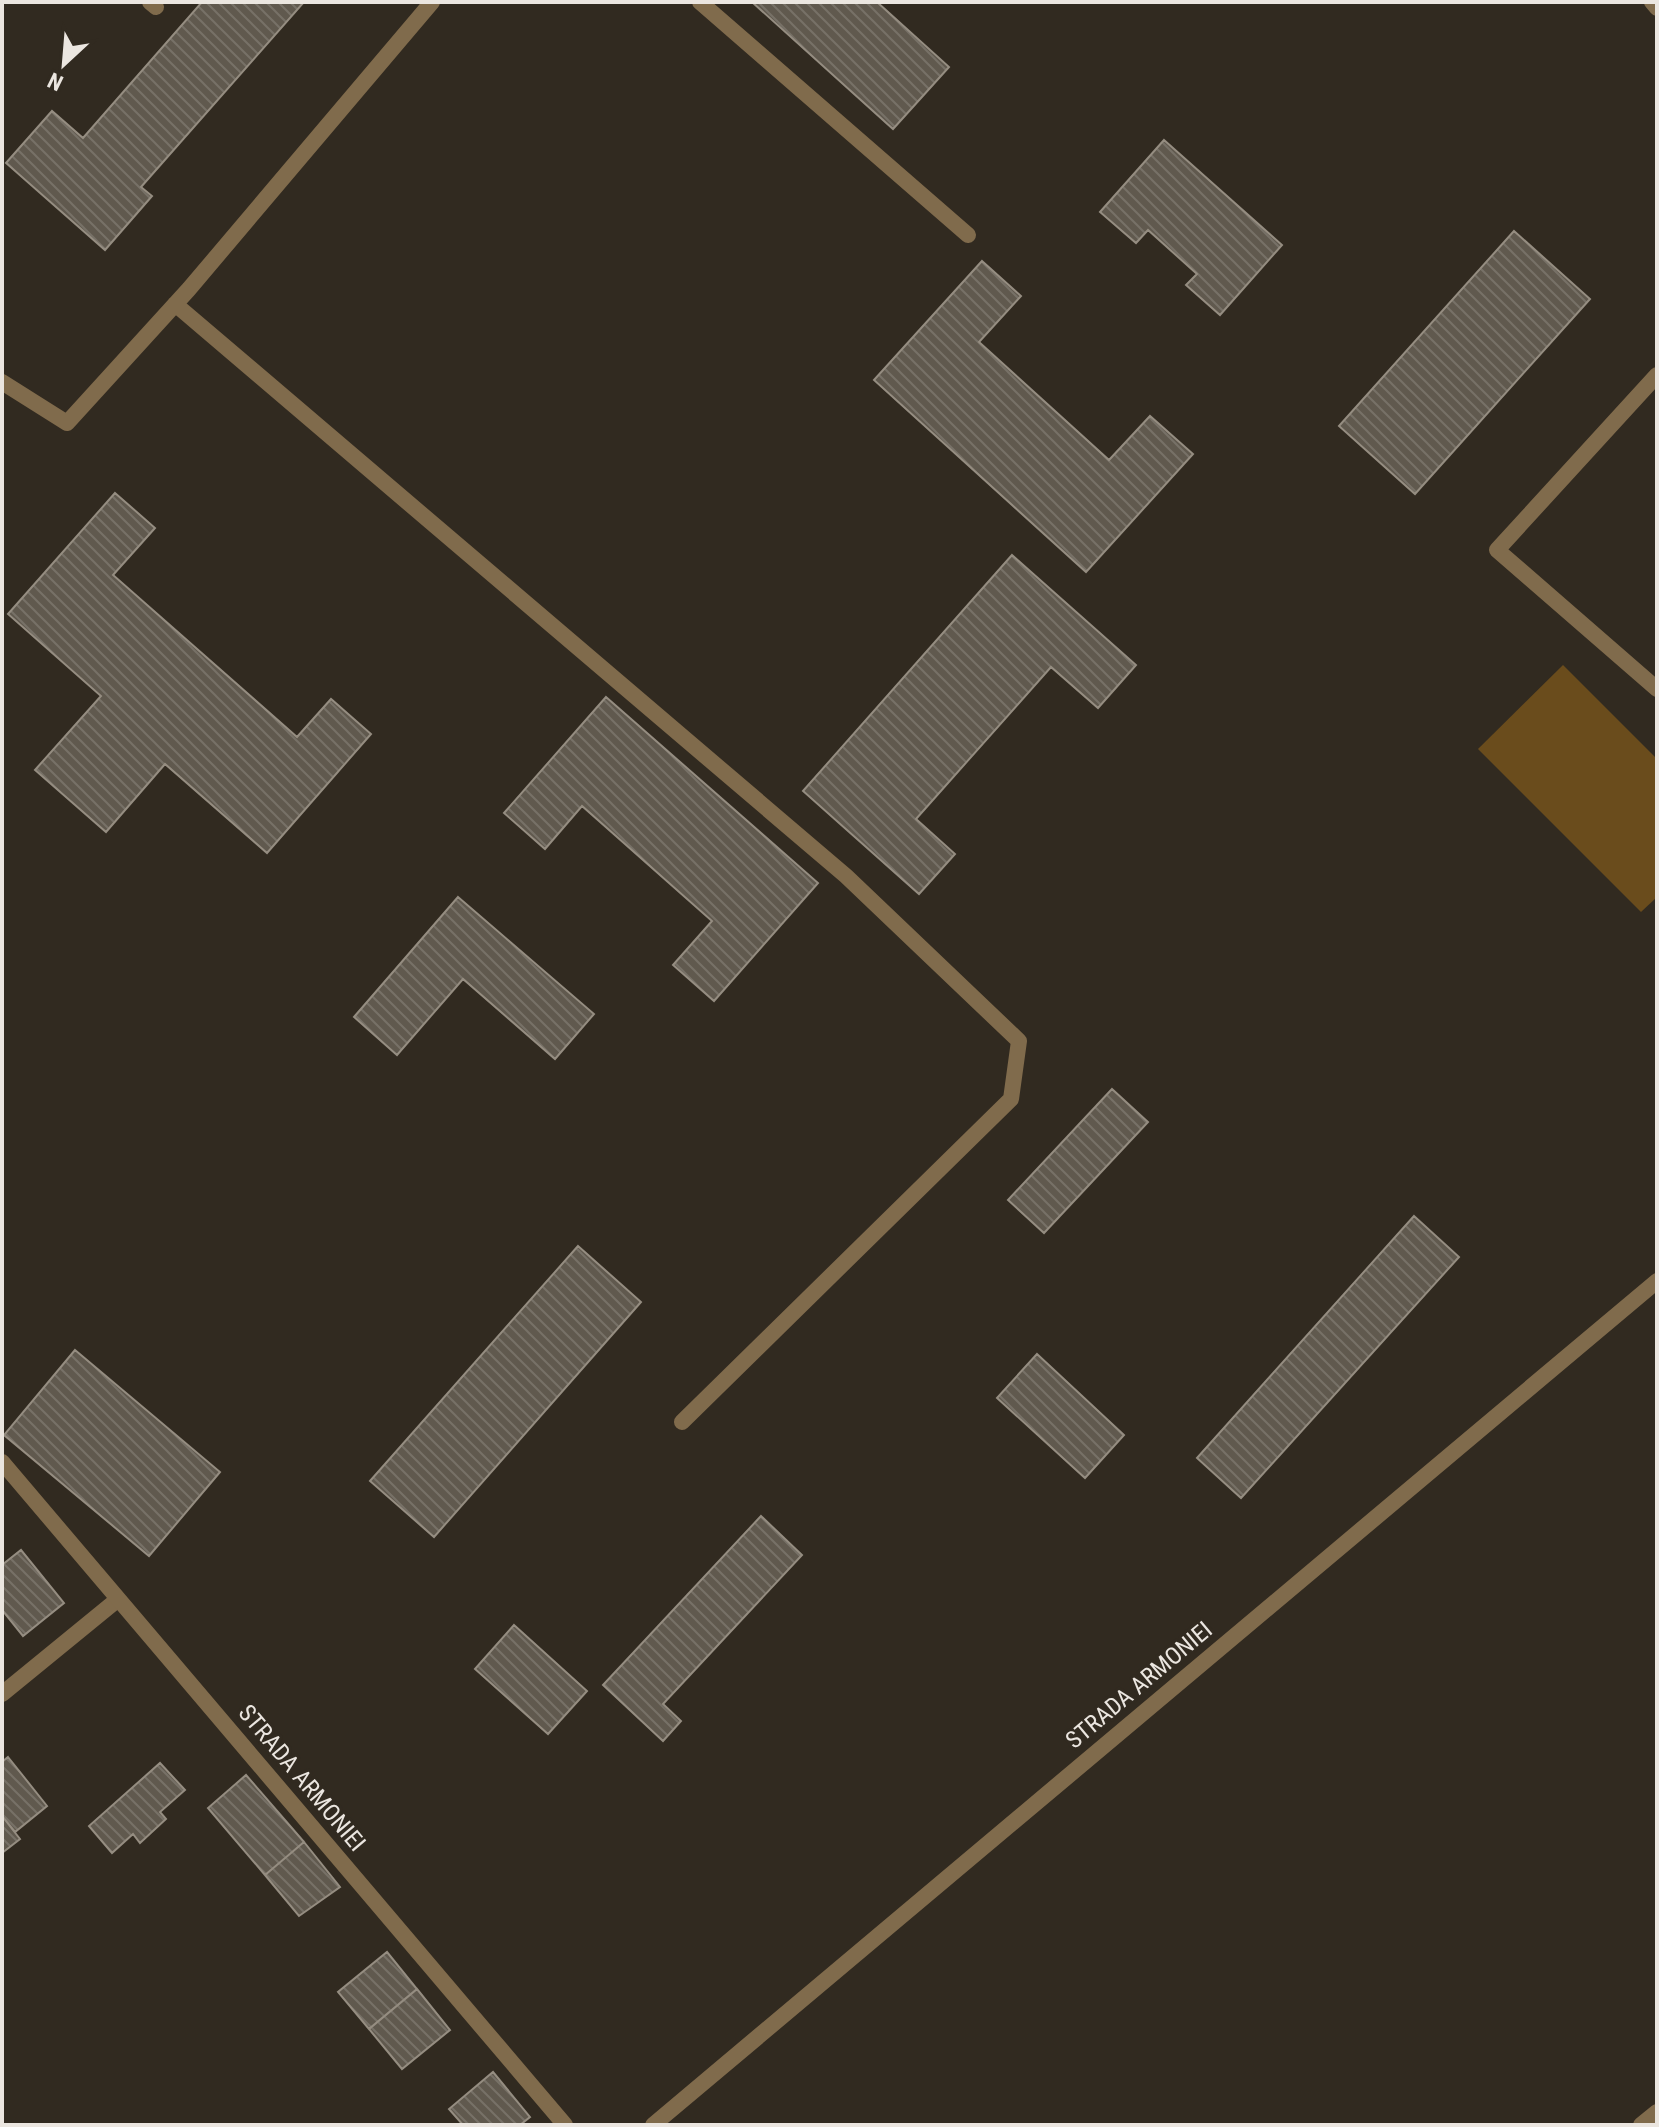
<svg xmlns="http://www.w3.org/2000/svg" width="1659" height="2127" font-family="'Roboto Condensed',sans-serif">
<defs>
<pattern id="building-back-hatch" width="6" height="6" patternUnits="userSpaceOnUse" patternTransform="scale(2)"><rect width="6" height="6" fill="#60594e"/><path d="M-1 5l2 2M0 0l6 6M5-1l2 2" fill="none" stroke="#777167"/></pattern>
</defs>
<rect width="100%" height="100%" fill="#312a20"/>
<path fill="#6a4c1c" d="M 1563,665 L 1657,759 L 1657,897 L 1641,912 L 1478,749 Z"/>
<path fill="url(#building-back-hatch)" stroke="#958d81" stroke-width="2" d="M 202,2 L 304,2 L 141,187 L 152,196 L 105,250 L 6,163 L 52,111 L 83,138 Z
M 752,2 L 877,2 L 949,67 L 893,129 Z
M 1164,140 L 1282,245 L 1220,315 L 1186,285 L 1197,274 L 1148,230 L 1136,243 L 1100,212 Z
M 1514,231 L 1590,299 L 1415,494 L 1339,426 Z
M 982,261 L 1021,296 L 979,342 L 1109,460 L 1150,416 L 1193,454 L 1086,572 L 874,380 Z
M 115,493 L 155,528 L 113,575 L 297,737 L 331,699 L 371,734 L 267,853 L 165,764 L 106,832 L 35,770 L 101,696 L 8,614 Z
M 1012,555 L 1136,665 L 1098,708 L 1051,667 L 916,819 L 955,854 L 919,894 L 803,791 Z
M 606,697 L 818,883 L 714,1001 L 673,965 L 712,921 L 582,806 L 545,849 L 504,813 Z
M 458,897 L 594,1014 L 555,1059 L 463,979 L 397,1055 L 354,1017 Z
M 1112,1089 L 1148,1122 L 1044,1233 L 1008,1200 Z
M 1414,1216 L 1459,1257 L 1241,1498 L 1197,1458 Z
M 578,1246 L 641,1302 L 434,1537 L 370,1481 Z
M 75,1350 L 220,1472 L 149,1556 L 4,1435 Z
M 1037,1354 L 1124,1435 L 1085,1478 L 997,1398 Z
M 761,1516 L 802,1555 L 663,1704 L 681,1721 L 663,1741 L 603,1685 Z
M 21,1550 L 64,1603 L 23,1636 L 2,1610 L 2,1565 Z
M 514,1625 L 587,1691 L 548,1734 L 475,1669 Z
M 8,1757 L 47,1806 L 15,1832 L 2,1816 L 2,1762 Z
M 160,1763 L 185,1790 L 160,1812 L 166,1819 L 140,1843 L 133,1834 L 112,1853 L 89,1826 Z
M 246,1775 L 304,1842 L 265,1875 L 208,1808 Z
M 2,1816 L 20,1839 L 2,1853 Z
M 304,1842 L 340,1887 L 299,1916 L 265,1875 Z
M 387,1952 L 417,1989 L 369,2029 L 338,1992 Z
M 417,1989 L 450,2030 L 402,2069 L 369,2029 Z
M 493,2072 L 530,2117 L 520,2125 L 463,2125 L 449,2109 Z"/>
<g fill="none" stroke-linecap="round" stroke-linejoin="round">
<path stroke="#806b4c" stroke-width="16" d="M 150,2 L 156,7
M 700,2 L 968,235
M 175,304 L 846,876 L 1019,1041 L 1011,1099 L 682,1422
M 1657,375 L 1497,550 L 1657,689
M 2,382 L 67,423 L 189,289 L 432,2"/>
<path stroke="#806b4c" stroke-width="16" d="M 2,1694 L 117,1600
M 653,2125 L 1657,1281
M 1641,2125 L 1657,2112"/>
<path stroke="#806b4c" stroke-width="16" d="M 1652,2 L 1657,8
M 2,1462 L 565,2125"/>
</g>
<g text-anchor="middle" stroke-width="6" stroke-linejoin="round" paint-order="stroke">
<g font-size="24" fill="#ebe6e0" stroke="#312a20">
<text transform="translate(1139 1685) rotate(-40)" y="8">STRADA ARMONIEI</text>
<text transform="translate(302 1778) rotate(50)" y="8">STRADA ARMONIEI</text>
</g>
</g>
<rect width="1659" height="2127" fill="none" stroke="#ebe6e0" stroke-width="8"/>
<g transform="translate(64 64) rotate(206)" stroke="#312a20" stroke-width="6" paint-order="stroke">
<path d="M0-6L14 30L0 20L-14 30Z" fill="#ebe6e0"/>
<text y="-12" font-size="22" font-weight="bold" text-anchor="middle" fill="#ebe6e0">N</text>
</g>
</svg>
